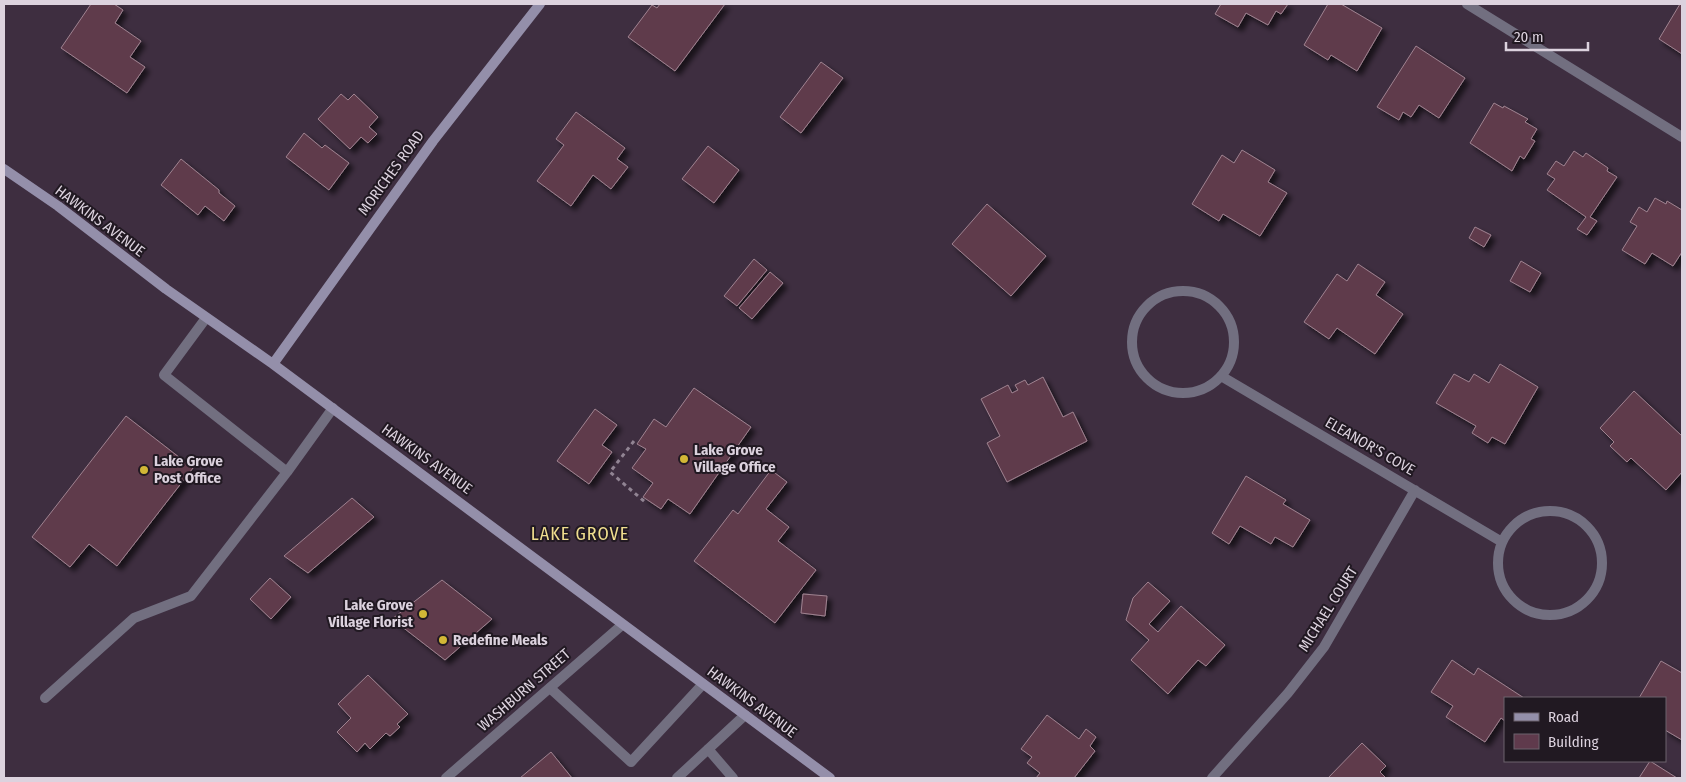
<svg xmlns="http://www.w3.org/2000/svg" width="1686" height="782" font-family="'Fira Sans Condensed',sans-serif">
<defs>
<filter id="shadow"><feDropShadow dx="4.5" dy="4.5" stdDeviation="2.5" flood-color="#0009"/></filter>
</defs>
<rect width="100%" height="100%" fill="#3e2e40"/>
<path fill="#5f3a4c" stroke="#9f8390" filter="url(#shadow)" d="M 91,4 L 114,4 L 123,10 L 115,23 L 141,41 L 130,57 L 145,67 L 127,93 L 61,48 Z
M 660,4 L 725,4 L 675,71 L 628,37 L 652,5 L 657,8 Z
M 1221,4 L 1288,4 L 1281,14 L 1276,11 L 1268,25 L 1246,13 L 1238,27 L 1215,14 Z
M 1328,4 L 1341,4 L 1382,28 L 1357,71 L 1331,55 L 1328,60 L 1304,45 Z
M 1680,4 L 1682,4 L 1682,54 L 1659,39 Z
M 1416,46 L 1465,78 L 1439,118 L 1419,105 L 1411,117 L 1403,112 L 1399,120 L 1377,107 Z
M 821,62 L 843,78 L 801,133 L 780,117 Z
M 341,94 L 348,100 L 354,94 L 378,117 L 369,127 L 377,134 L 368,143 L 361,137 L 350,149 L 318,119 Z
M 1494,103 L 1503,108 L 1504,106 L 1528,119 L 1525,122 L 1537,129 L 1531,139 L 1535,141 L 1524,159 L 1520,156 L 1512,171 L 1470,143 Z
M 576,112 L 625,148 L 617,159 L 628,167 L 611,189 L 593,175 L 571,206 L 537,181 L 564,145 L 556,139 Z
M 304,133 L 322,148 L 325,145 L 349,163 L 329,190 L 286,157 Z
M 708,146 L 739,170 L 714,203 L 682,179 Z
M 1242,150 L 1275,170 L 1268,182 L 1287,193 L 1260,236 L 1223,214 L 1219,221 L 1192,204 L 1222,155 L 1234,163 Z
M 1574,151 L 1583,157 L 1586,153 L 1608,168 L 1607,171 L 1617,177 L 1590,217 L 1597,221 L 1587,235 L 1577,229 L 1586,217 L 1547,190 L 1555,179 L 1547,174 L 1556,161 L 1564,166 Z
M 181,159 L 219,190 L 219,193 L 235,206 L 224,221 L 205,206 L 198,215 L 161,185 Z
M 1655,198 L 1666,204 L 1667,201 L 1682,210 L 1682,252 L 1673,266 L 1652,253 L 1645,264 L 1622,250 L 1637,226 L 1630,222 L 1639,207 L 1647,212 Z
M 987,204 L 1046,256 L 1011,296 L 952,244 Z
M 1475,227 L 1491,235 L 1484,247 L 1469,238 Z
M 754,259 L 767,270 L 737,306 L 724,296 Z
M 1521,261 L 1541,273 L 1530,292 L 1510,281 Z
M 1358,264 L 1385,282 L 1376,295 L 1403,314 L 1375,354 L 1337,328 L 1329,339 L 1304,322 L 1337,274 L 1347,281 Z
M 770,272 L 783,283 L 752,319 L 739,308 Z
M 1500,364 L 1538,387 L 1505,444 L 1492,437 L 1488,443 L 1472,433 L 1476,426 L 1436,403 L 1454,374 L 1469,382 L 1474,374 L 1489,383 Z
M 1043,377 L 1063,417 L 1073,412 L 1087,441 L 1007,482 L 987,443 L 1000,436 L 981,399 L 1008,385 L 1012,393 L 1018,390 L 1015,385 L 1025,380 L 1028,385 Z
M 694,388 L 751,427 L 690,514 L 668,499 L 661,509 L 643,497 L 653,483 L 632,468 L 646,449 L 637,444 L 654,419 L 666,427 Z
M 1634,391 L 1682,436 L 1682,472 L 1666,490 L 1631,458 L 1627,462 L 1610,446 L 1614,442 L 1600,428 Z
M 595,409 L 617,425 L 602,445 L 612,452 L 589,484 L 557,461 Z
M 126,416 L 193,468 L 117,566 L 89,544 L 70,567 L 32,537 Z
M 771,470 L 787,482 L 766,509 L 789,527 L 778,541 L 816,570 L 775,623 L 694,561 L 733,510 L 738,514 Z
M 1246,476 L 1286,500 L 1283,504 L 1310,520 L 1293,547 L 1275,537 L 1271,544 L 1240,526 L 1229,544 L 1212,533 Z
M 352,498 L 374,517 L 308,573 L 284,556 Z
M 270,578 L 291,597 L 271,619 L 250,599 Z
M 442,580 L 492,619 L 445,660 L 392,619 Z
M 1148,582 L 1170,601 L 1149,624 L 1158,632 L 1181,606 L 1225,645 L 1206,666 L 1198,660 L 1168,694 L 1131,660 L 1149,640 L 1126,620 L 1133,598 Z
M 803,594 L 827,596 L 825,616 L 801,613 Z
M 1452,660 L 1474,675 L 1478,668 L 1524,698 L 1505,698 L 1505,721 L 1501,718 L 1485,742 L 1446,717 L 1453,706 L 1431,692 Z
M 1661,661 L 1682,673 L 1682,740 L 1665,730 L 1665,698 L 1639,698 Z
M 368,675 L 408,714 L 397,724 L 400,727 L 390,736 L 386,733 L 370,749 L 365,743 L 357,752 L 337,732 L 351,718 L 338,704 Z
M 1047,715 L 1079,739 L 1086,729 L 1096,737 L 1090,746 L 1095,751 L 1074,778 L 1036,778 L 1040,773 L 1027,763 L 1032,757 L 1021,749 Z
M 1362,743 L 1386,766 L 1380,772 L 1386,778 L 1328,778 Z
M 551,752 L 572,778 L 520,778 Z
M 1650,761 L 1677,778 L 1639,778 Z"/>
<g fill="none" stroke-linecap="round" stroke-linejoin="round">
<path stroke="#918493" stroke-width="3" stroke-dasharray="4 4" stroke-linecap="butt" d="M 634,441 L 610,472 L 645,502"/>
<path stroke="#726f80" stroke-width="10" d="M 206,318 L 164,375 L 287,472
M 550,688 L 631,762 L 703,684
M 45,698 L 134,618 L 191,596 L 287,472 L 333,408
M 708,749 L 733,778
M 677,778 L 745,715"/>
<path stroke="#726f80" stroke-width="10" d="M 1467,4 L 1682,137
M1132 342a51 51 0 1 1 102 0a51 51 0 1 1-102 0Z
M 1221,376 L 1502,542
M1498 563a52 52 0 1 1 104 0a52 52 0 1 1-104 0Z
M 446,778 L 622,625
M 1212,778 L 1288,693 L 1324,647 L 1415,490"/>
<path stroke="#948faa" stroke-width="10" d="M 4,169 L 58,206 L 166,289 L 273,364 L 830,778
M 273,364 L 433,141 L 540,4"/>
</g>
<g fill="#d2b736" stroke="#211922" stroke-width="2">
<circle cx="684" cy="459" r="5"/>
<circle cx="144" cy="470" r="5"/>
<circle cx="423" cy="614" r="5"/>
<circle cx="443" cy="640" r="5"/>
</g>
<g text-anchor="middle" stroke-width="4" stroke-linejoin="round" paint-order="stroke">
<g font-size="15" fill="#dcd2de" stroke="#211922">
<text transform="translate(391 173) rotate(-54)" y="5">MORICHES ROAD</text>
<text transform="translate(100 221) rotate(37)" y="5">HAWKINS AVENUE</text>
<text transform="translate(1370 446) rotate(30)" y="5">ELEANOR'S COVE</text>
<text transform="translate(427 459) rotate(36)" y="5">HAWKINS AVENUE</text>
<text transform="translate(1328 609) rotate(-58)" y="5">MICHAEL COURT</text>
<text transform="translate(524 690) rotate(-41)" y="5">WASHBURN STREET</text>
<text transform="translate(752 702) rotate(37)" y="5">HAWKINS AVENUE</text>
</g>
<g font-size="15" font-weight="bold" fill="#dcd2de" stroke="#211922" text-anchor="start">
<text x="694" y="455">Lake Grove<tspan x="694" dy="17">Village Office</tspan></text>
<text x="154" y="466">Lake Grove<tspan x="154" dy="17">Post Office</tspan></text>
<text x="413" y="610" text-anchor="end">Lake Grove<tspan x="413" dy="17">Village Florist</tspan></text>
<text x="453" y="645">Redefine Meals</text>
</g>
<g font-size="18" letter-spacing="1" fill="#f0de8f" stroke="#211922">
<text x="580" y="540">LAKE GROVE</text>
</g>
</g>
<rect width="1686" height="782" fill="none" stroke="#dcd2de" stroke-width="10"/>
<rect x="1504" y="697" width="162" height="65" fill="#211922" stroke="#6c636d"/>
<rect x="1514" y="713" width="25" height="8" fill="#948faa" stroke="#6c636d"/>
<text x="1548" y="722" font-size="15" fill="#dcd2de">Road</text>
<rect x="1514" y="734" width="25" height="15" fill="#5f3a4c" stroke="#6c636d"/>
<text x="1548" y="747" font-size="15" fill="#dcd2de">Building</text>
<path d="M1506 42v8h82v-8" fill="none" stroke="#dcd2de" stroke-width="2.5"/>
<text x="1514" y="42" font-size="15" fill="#dcd2de" stroke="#211922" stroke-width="4" paint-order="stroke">20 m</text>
</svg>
